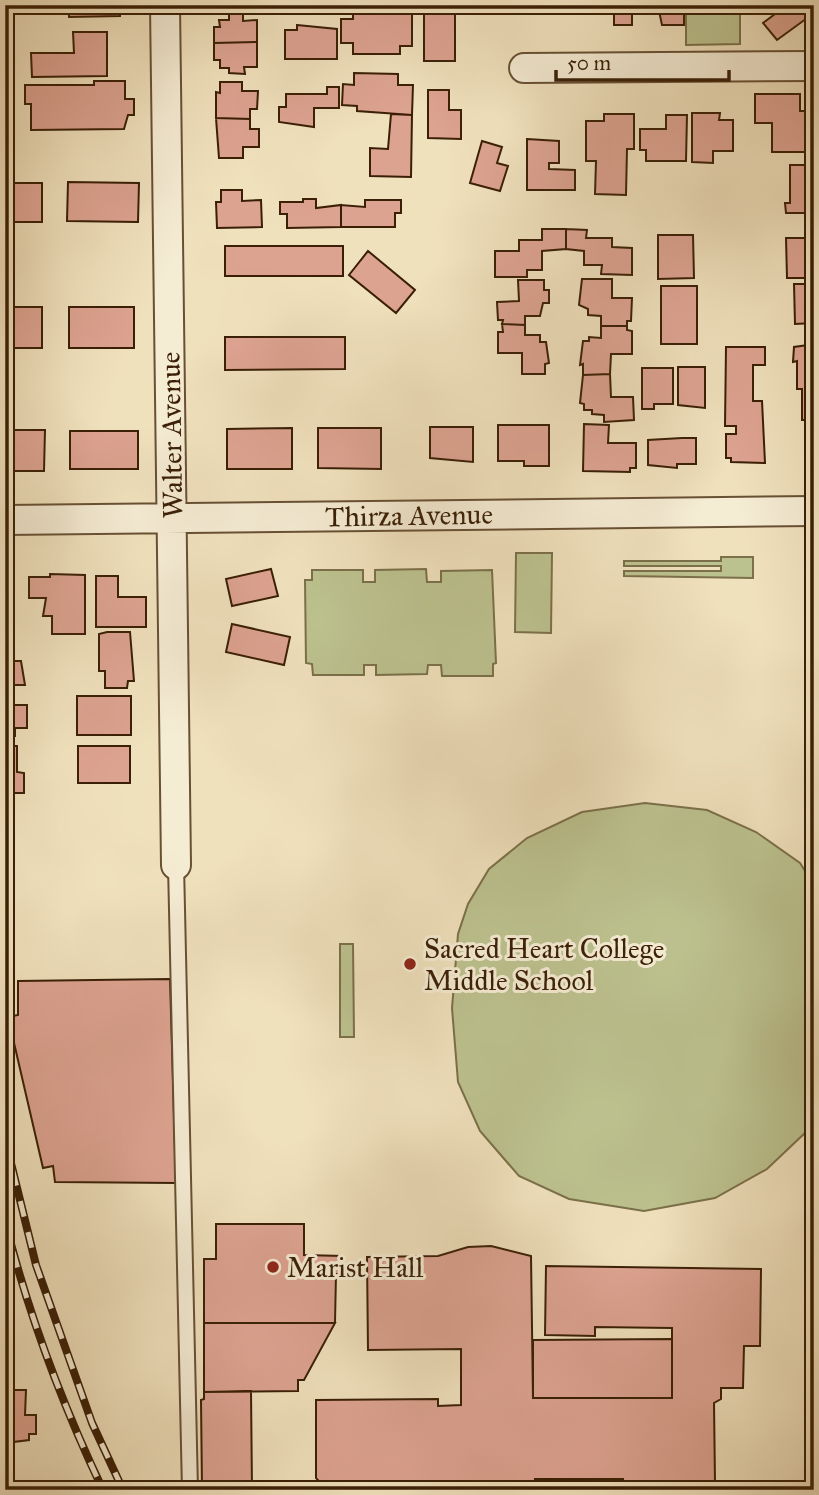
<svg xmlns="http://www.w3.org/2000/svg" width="819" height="1495" font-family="'IM FELL Great Primer',serif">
<rect width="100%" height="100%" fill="#f0e1bd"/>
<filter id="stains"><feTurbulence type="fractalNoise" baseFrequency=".00286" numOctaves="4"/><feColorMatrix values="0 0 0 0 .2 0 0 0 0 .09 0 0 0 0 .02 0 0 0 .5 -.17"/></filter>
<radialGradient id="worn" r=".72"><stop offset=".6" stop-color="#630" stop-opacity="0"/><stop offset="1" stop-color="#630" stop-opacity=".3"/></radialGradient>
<path fill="#bcc28f" stroke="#7b704a" stroke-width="2" d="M 686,5 L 740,5 L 740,44 L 686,45 Z
M 516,553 L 552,553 L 551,633 L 515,632 Z
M 721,557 L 753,557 L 753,578 L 624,576 L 624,571 L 721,571 L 721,566 L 624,566 L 624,561 L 721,561 Z
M 426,569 L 427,582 L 441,582 L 441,571 L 492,570 L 496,663 L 493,664 L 493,676 L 442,676 L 441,665 L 428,665 L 427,674 L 376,675 L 376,665 L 364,665 L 364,675 L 313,675 L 312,664 L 306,663 L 305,580 L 312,580 L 312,570 L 363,570 L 363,582 L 375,582 L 375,570 Z
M 645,803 L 707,810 L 756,832 L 800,863 L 814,885 L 814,1119 L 807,1131 L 767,1169 L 715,1198 L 644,1211 L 569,1199 L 519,1176 L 480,1131 L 458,1082 L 452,1008 L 458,934 L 468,904 L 489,869 L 527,838 L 582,812 Z
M 340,944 L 353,944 L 354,1037 L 340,1037 Z"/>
<path fill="#dda391" stroke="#3a1f06" stroke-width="2" d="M 69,5 L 120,5 L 120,16 L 69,17 Z
M 212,5 L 256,5 L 256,12 L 212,12 Z
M 385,5 L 412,5 L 412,46 L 400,46 L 400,54 L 353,54 L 353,43 L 341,43 L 341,19 L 353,19 L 353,11 L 393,11 L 393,7 Z
M 424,5 L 455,5 L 455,61 L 424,61 Z
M 589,5 L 632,5 L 632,25 L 614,25 L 614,14 L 598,14 L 598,5 Z
M 684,5 L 684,25 L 662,25 L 658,6 L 647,6 Z
M 775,5 L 814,5 L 814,13 L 777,40 L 763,23 L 779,11 Z
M 229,14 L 243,14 L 243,21 L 257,20 L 257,42 L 214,43 L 214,27 L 220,27 L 219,20 L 229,20 Z
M 297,25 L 337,29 L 337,59 L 285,59 L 285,30 L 297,30 Z
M 73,32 L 107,32 L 107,76 L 32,77 L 31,53 L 74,53 Z
M 257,42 L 257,67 L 244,67 L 245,74 L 229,73 L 229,68 L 220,68 L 220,60 L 214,60 L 214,43 Z
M 354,73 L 398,74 L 398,85 L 413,85 L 412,115 L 357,111 L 357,106 L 342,105 L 343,84 L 354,85 Z
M 94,81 L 125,81 L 125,99 L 134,99 L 134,115 L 128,115 L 124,129 L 31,130 L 31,104 L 25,104 L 25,85 L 94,85 Z
M 220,82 L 242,82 L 242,91 L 258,91 L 257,109 L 250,109 L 250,119 L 216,118 L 216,92 L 220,93 Z
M 327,87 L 339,87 L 339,108 L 314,108 L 314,127 L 279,122 L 279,107 L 286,107 L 286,94 L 327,94 Z
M 428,90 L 449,90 L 449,110 L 461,110 L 461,139 L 428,138 Z
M 755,94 L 800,94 L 800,111 L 806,111 L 806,130 L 814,130 L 814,152 L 772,152 L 772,123 L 755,123 Z
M 692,113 L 720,113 L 719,120 L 733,120 L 733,151 L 713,151 L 713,163 L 692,162 Z
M 391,114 L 412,115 L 411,177 L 370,176 L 370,148 L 388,149 Z
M 604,114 L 634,114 L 634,149 L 627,149 L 626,195 L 595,194 L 596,161 L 586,161 L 586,121 L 604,121 Z
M 666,115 L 687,115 L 686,161 L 646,161 L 646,150 L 640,150 L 640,129 L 666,129 Z
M 216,118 L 250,119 L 250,129 L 259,129 L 259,147 L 243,147 L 243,158 L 219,158 Z
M 527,139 L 559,141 L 559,163 L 549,163 L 549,169 L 575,170 L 575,190 L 527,190 Z
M 482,141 L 502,147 L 497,163 L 508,166 L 500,191 L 470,183 Z
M 790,165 L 814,165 L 814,213 L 786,213 L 785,203 L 790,203 Z
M 68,182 L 139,183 L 138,222 L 67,221 Z
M 5,183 L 42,183 L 42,222 L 5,222 Z
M 221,190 L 242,190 L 242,201 L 261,200 L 262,227 L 217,228 L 216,202 L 221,202 Z
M 303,199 L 316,199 L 316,208 L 341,205 L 341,227 L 287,228 L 287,214 L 280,214 L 280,202 L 303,202 Z
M 365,200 L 401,200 L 401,213 L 395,213 L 395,227 L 341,227 L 341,205 L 365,207 Z
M 542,229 L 566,229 L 566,249 L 542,251 L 542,270 L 527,270 L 527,277 L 495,277 L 495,251 L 519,251 L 519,240 L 542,240 Z
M 566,229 L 587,230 L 586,238 L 612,238 L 612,247 L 632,248 L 632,275 L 601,274 L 602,265 L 584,265 L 584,251 L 566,249 Z
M 658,235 L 693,235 L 694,278 L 658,279 Z
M 786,238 L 814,238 L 814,278 L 787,278 Z
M 225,246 L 343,246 L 343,276 L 225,276 Z
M 368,251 L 415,290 L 396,313 L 349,275 Z
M 582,279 L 612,279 L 612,298 L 632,298 L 631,321 L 627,321 L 627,326 L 601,326 L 601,316 L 588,315 L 588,309 L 579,305 Z
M 518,280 L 544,280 L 544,290 L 549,290 L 549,303 L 543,303 L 540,316 L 525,316 L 525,325 L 502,324 L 503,320 L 498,320 L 497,302 L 519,301 Z
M 794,284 L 814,284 L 814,323 L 795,324 Z
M 661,286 L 697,286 L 697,344 L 661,344 Z
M 5,307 L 42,307 L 42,348 L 5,348 Z
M 69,307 L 134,307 L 134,348 L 69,348 Z
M 502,324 L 525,325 L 525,335 L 540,335 L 540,342 L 546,342 L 549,363 L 545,364 L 545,374 L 522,374 L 522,353 L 498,353 L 498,332 L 503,332 Z
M 601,326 L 627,326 L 627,330 L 632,331 L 632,354 L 611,354 L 610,374 L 583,375 L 583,364 L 580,365 L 583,341 L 589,341 L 589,337 L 601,338 Z
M 225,337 L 345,337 L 345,369 L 225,370 Z
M 808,345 L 814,345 L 814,462 L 806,462 L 807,424 L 812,424 L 812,420 L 802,420 L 802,389 L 797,389 L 797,361 L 793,362 L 794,347 Z
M 726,347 L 765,347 L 765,365 L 753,365 L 753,401 L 762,401 L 765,463 L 731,462 L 731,458 L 726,458 L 726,434 L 736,434 L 736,426 L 725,426 Z
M 678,367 L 705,367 L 705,408 L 678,405 Z
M 642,368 L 673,368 L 673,404 L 654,404 L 654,409 L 642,409 Z
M 610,374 L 611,397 L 633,397 L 634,420 L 604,422 L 604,415 L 592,414 L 592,410 L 584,410 L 584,404 L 580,403 L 583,375 Z
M 584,424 L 609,425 L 608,443 L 636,443 L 636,468 L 630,468 L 630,472 L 583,471 Z
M 498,425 L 549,425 L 549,466 L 524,466 L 524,461 L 498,461 Z
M 430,427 L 473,427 L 473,462 L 430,458 Z
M 292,428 L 292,469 L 227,469 L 227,429 Z
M 318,428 L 381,428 L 381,469 L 318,468 Z
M 5,430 L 45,430 L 44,471 L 5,471 Z
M 70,431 L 138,431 L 138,469 L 70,469 Z
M 682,438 L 696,438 L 696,464 L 677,464 L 677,468 L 648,465 L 648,440 Z
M 271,569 L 278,596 L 232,606 L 226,579 Z
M 50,574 L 85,575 L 85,634 L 52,634 L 52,616 L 43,616 L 46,598 L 29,598 L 29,577 L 50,577 Z
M 96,576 L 118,576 L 118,597 L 146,597 L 146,627 L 96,627 Z
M 5,593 L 13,593 L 13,620 L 5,620 Z
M 232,624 L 290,637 L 284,665 L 226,652 Z
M 107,632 L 130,632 L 134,681 L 128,681 L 127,688 L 105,688 L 105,671 L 99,671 L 99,634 Z
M 5,651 L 12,651 L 12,661 L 21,661 L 25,685 L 6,685 Z
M 77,696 L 131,696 L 131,735 L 77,735 Z
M 5,705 L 27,705 L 27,728 L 15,728 L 15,736 L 5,736 Z
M 5,746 L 17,746 L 17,772 L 24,773 L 24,793 L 5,793 Z
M 78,746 L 130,746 L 130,783 L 78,783 Z
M 170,979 L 176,1183 L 55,1182 L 53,1166 L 43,1168 L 8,1017 L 18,1015 L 18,981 Z
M 216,1224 L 304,1224 L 304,1255 L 342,1256 L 342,1274 L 336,1274 L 335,1323 L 204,1323 L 204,1259 L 216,1259 Z
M 491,1246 L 531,1256 L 533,1398 L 672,1398 L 672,1328 L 595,1327 L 595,1336 L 545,1335 L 546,1266 L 761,1269 L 760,1346 L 744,1346 L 743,1388 L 721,1388 L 721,1399 L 714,1403 L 715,1483 L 696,1483 L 696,1490 L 624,1490 L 623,1479 L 535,1479 L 535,1490 L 370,1487 L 370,1490 L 326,1490 L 316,1478 L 316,1400 L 438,1399 L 438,1406 L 461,1405 L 461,1349 L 368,1350 L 367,1257 L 438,1256 L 468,1247 Z
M 204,1323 L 335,1323 L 304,1380 L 298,1380 L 298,1391 L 204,1392 Z
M 672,1339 L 672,1398 L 533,1398 L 533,1340 Z
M 5,1390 L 26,1390 L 25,1415 L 36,1415 L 36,1434 L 29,1434 L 29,1440 L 5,1443 Z
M 251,1391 L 252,1490 L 202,1490 L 201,1400 L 204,1399 L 204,1392 Z"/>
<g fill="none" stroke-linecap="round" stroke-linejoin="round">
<defs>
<path id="service" d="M 176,865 L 190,1490"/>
<path id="minor" d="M 165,5 L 176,865
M 524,68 L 814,66
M 5,520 L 814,511"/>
</defs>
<use href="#service" stroke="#685034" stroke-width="18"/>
<use href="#minor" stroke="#685034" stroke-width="32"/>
<use href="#service" stroke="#f5ecd4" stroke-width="14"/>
<use href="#minor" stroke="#f5ecd4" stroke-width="28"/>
<defs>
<path id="rail" d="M 5,1139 L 36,1265 L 92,1423 L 123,1490
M 5,1221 C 28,1313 62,1404 103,1490"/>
</defs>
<use href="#rail" stroke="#3a1f06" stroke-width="8"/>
<use href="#rail" stroke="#f5ecd4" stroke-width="5" stroke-dasharray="16" stroke-linecap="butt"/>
</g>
<g fill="#8f2418" stroke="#f5ecd4" stroke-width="2.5">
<circle cx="410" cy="964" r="7"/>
<circle cx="273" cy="1267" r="7"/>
</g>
<g text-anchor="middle" stroke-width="6" stroke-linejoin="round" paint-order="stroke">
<g font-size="28" fill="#3a1f06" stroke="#f5ecd4">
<text transform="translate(171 435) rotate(-91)" y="10">Walter Avenue</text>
<text transform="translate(409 515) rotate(-1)" y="10">Thirza Avenue</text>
</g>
<g font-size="28" fill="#3a1f06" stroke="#f5ecd4" text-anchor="start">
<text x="424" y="958">Sacred Heart College<tspan x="424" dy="32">Middle School</tspan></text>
<text x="287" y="1277">Marist Hall</text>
</g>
</g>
<rect width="819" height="1495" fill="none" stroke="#f0e1bd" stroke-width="28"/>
<rect x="7" y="7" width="805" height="1481" fill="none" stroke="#3a1f06" stroke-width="3.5"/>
<rect x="14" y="14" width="791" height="1467" fill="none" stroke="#3a1f06" stroke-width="2"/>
<path d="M556 70v10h173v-10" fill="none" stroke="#3a1f06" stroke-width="3.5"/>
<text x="567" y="70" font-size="21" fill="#3a1f06" stroke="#f5ecd4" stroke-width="5" paint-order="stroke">50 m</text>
<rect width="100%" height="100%" filter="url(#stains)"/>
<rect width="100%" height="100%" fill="url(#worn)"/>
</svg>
